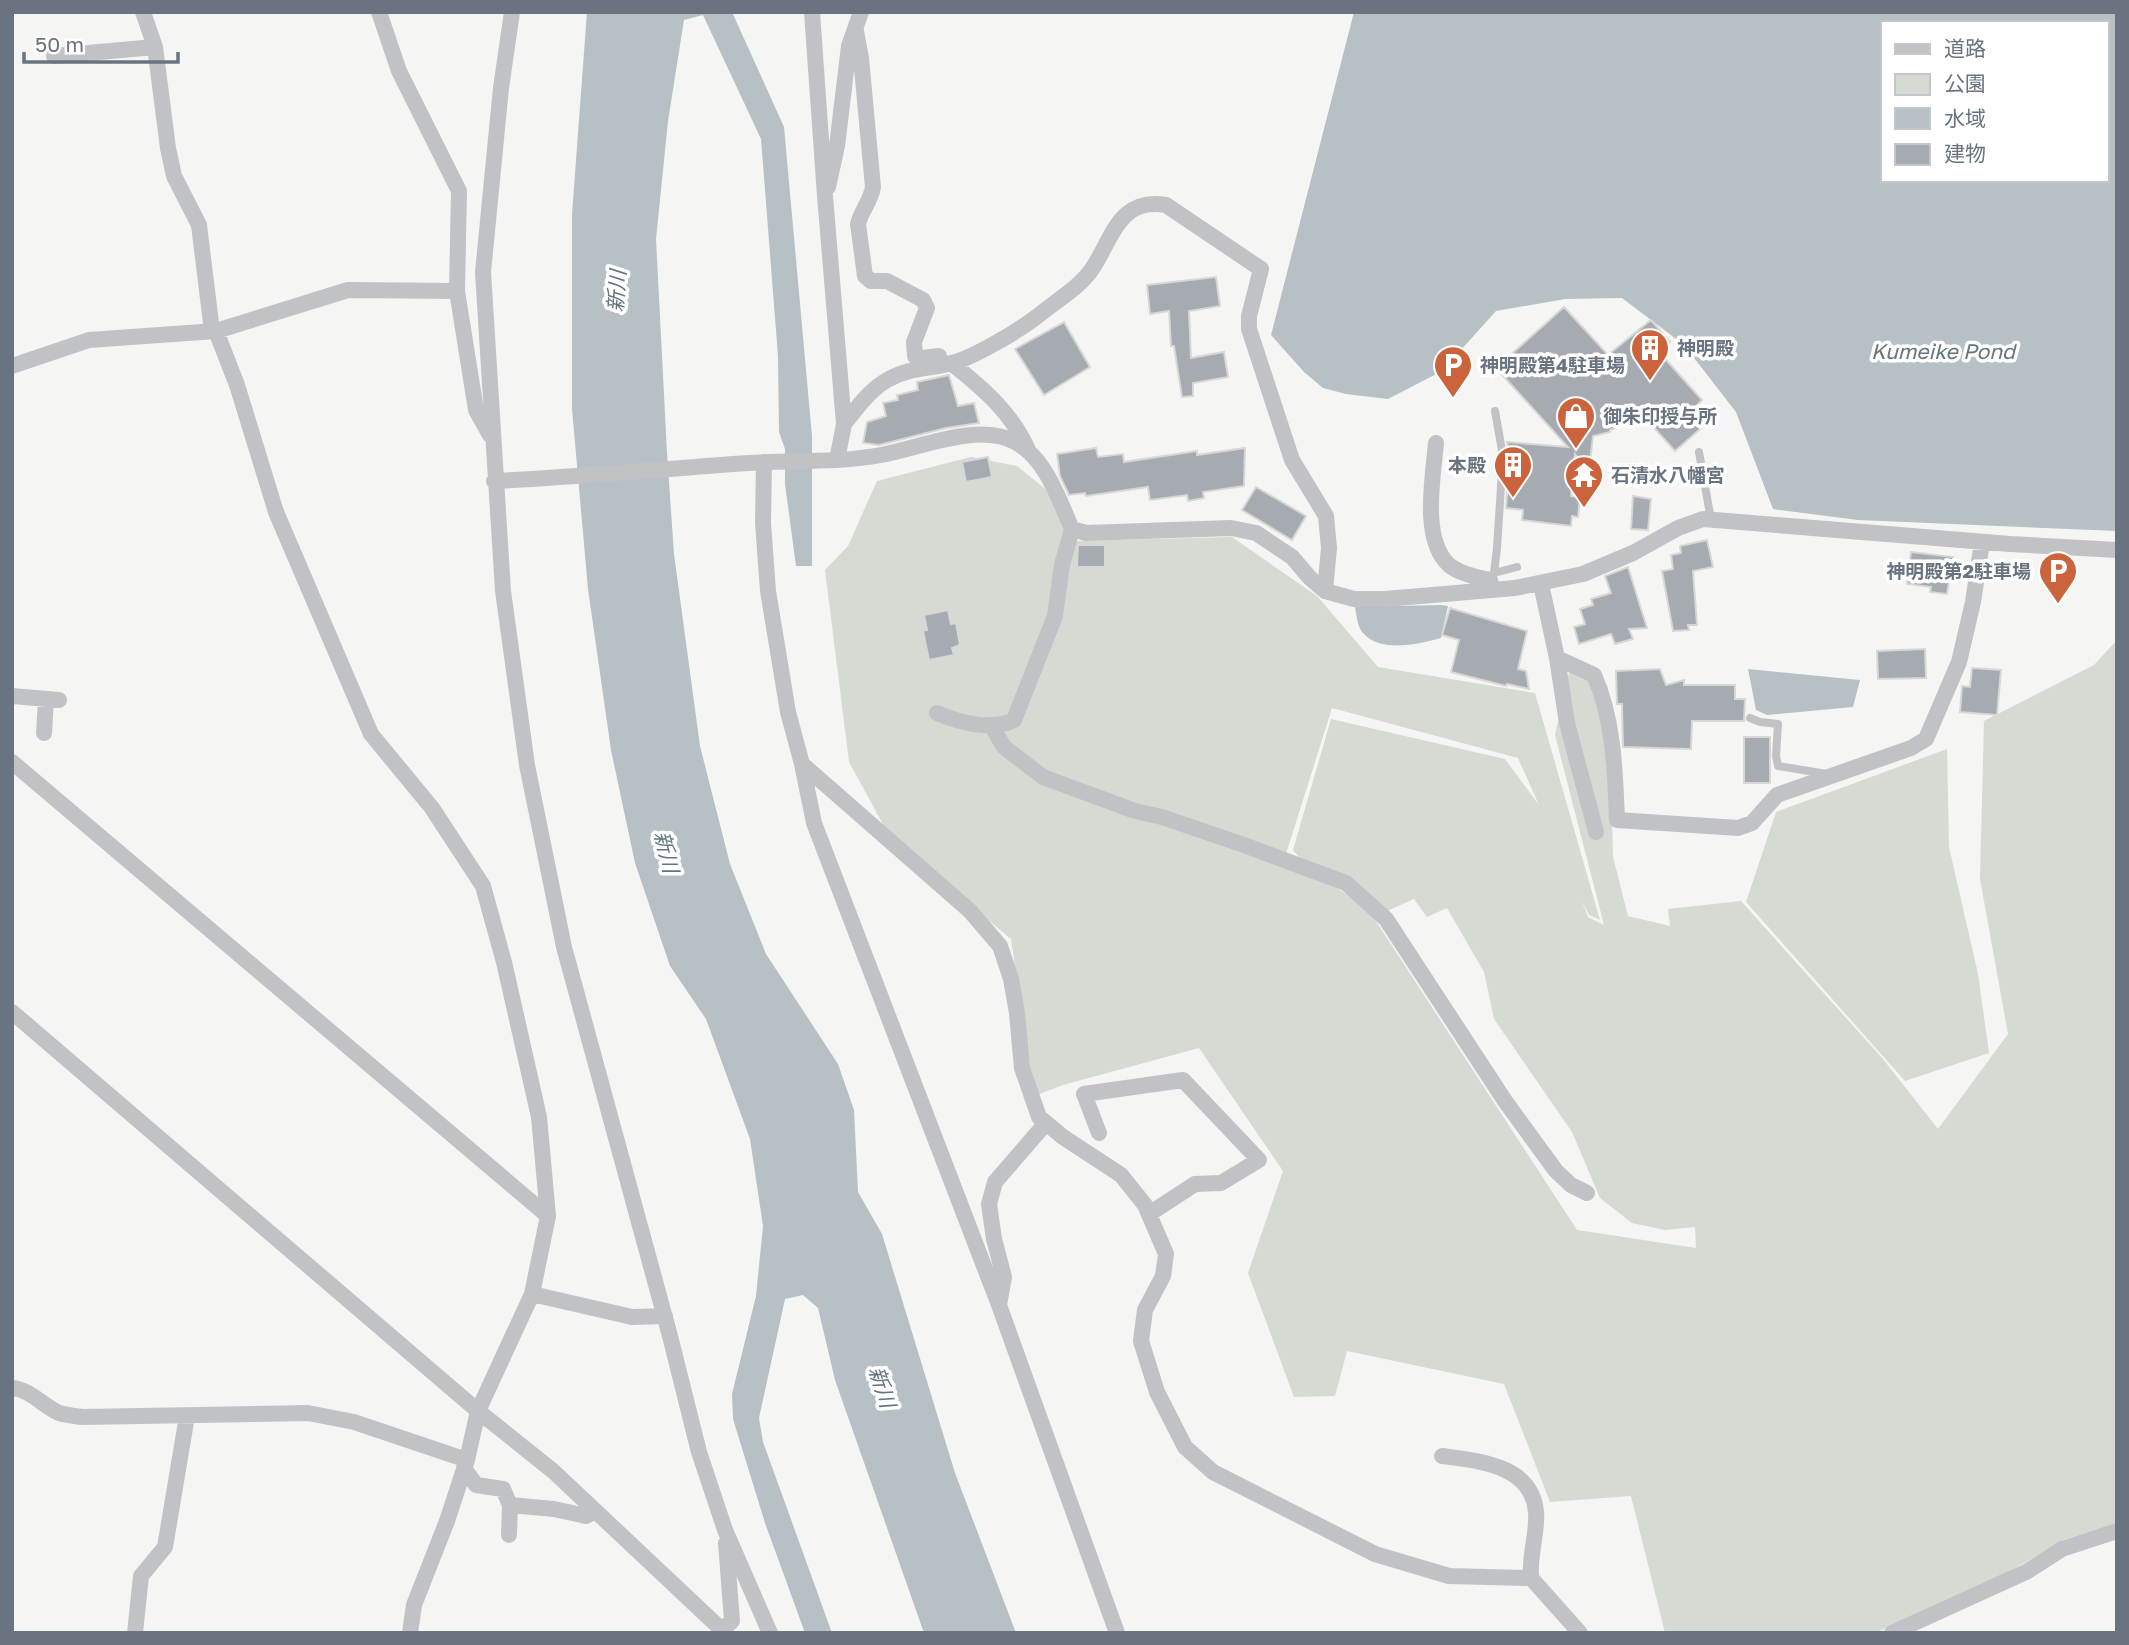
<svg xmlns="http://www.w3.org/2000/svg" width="2129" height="1645" font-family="'Golos Text','Noto Sans JP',sans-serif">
<rect width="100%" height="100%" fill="#f5f5f3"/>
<path fill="#d5dad2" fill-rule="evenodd" d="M 971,457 L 1017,466 L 1049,492 L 1074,541 L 1232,537 L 1317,596 L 1378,667 L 1535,693 L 1600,920 L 1589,915 L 1582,901 L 1588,917 L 1604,925 L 1555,735 L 1570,668 L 1589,678 L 1610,749 L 1613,857 L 1628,916 L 1670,926 L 1668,909 L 1741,901 L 1883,1059 L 1938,1129 L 2008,1034 L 1980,879 L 1984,721 L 2094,665 L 2117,640 L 2117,1523 L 2063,1540 L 2007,1573 L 1875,1633 L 1665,1633 L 1631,1496 L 1550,1502 L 1504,1384 L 1347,1351 L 1335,1396 L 1294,1397 L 1248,1273 L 1283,1171 L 1199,1048 L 1063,1085 L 1034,1096 L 1011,939 L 891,839 L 849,762 L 825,570 L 848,546 L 877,481 ZM 1332,708 L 1518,758 L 1539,805 L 1505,759 L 1331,719 L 1293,850 L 1299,857 L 1387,911 L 1414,899 L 1427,917 L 1447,908 L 1484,972 L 1494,1019 L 1572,1132 L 1600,1198 L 1632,1223 L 1665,1230 L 1695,1227 L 1696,1248 L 1577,1230 L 1368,909 L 1286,854 Z
M 1947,749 L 1949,847 L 1978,974 L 1989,1053 L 1905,1081 L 1746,902 L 1776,812 Z"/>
<path fill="#b7c0c4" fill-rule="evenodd" d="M 587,12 L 732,12 L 784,127 L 812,436 L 812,566 L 796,566 L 785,484 L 785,449 L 779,432 L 778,356 L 761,139 L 703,15 L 684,20 L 668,121 L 656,239 L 667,453 L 674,554 L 700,746 L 730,864 L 766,954 L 838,1064 L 854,1110 L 858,1192 L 882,1234 L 955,1473 L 1016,1633 L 924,1633 L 835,1380 L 818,1308 L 803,1295 L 785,1299 L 759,1418 L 763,1442 L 832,1633 L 805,1633 L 765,1523 L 733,1419 L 732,1394 L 756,1296 L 763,1226 L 750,1139 L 706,1019 L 670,966 L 635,863 L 611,750 L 588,589 L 572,409 L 572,214 Z
M 1354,12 L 2117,12 L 2117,531 L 1858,520 L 1773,509 L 1736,412 L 1684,345 L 1622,298 L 1565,299 L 1496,311 L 1442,371 L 1388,399 L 1346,394 L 1323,388 L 1304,372 L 1271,335 ZM 1882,23 L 2106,23 L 2106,180 L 1882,180 Z
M 1441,605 L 1448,606 L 1441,638 C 1419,644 1382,653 1364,634 C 1357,627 1357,617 1355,607 Z
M 1748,669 L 1860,680 L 1853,707 L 1767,715 L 1756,710 Z"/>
<path fill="#a5abb1" stroke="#d7d7d5" stroke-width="2" d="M 1216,277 L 1220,306 L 1189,311 L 1191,358 L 1224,352 L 1228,377 L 1193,383 L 1193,396 L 1182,397 L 1174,346 L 1171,346 L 1169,311 L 1150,314 L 1147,285 Z
M 1564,307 L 1608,355 L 1651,320 L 1670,342 L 1659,352 L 1702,400 L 1694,408 L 1707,423 L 1675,451 L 1640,412 L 1625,424 L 1610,430 L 1610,432 L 1593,436 L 1590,461 L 1579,459 L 1575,454 L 1571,496 L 1580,497 L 1578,517 L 1572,516 L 1571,526 L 1522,520 L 1523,510 L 1506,508 L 1510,456 L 1507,442 L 1568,447 L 1496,368 Z
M 1064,322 L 1090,367 L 1044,395 L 1015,349 Z
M 949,375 L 958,406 L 974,403 L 979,423 L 946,428 L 879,445 L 863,443 L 867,422 L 886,416 L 883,403 L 898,400 L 897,395 L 918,390 L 917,382 Z
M 1096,448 L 1098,457 L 1123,454 L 1124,462 L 1197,451 L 1197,455 L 1245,448 L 1244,486 L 1203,492 L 1204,498 L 1188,501 L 1187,495 L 1150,500 L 1148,487 L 1086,496 L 1085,493 L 1069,495 L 1060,476 L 1057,454 Z
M 988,457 L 992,477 L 966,482 L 962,462 Z
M 1256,487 L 1306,516 L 1292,540 L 1242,510 Z
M 1633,496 L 1651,499 L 1648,530 L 1631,529 Z
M 1707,540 L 1713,567 L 1693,571 L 1697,625 L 1688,625 L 1689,630 L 1673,631 L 1662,571 L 1673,569 L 1671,555 L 1681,553 L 1680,546 Z
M 1078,545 L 1105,545 L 1105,567 L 1077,567 Z
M 1911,552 L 1953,557 L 1947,594 L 1930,592 L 1931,587 L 1907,584 Z
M 1628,567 L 1647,628 L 1629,629 L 1633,639 L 1615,644 L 1611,634 L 1579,644 L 1574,627 L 1585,624 L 1580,609 L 1593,605 L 1591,599 L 1611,593 L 1605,576 Z
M 1450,608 L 1527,631 L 1518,669 L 1526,671 L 1529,689 L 1507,684 L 1506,686 L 1451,672 L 1459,640 L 1442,635 Z
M 948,610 L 951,624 L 956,623 L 960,645 L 952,648 L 954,655 L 929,660 L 923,631 L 927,630 L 924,615 Z
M 1925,649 L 1926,678 L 1878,679 L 1877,651 Z
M 1972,668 L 2001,670 L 1997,715 L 1960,712 L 1962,686 L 1970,687 Z
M 1660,669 L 1666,685 L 1684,680 L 1684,685 L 1735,685 L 1735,699 L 1745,699 L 1744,721 L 1692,721 L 1691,749 L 1623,747 L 1622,704 L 1617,704 L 1616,671 Z
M 1744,737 L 1770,737 L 1770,783 L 1744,783 Z"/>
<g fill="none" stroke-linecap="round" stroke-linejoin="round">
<path stroke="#c0c2c6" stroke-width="8" d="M 1699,452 L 1711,520
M 1494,573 L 1517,567
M 1489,582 L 1494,573 L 1497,548 L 1503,456 L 1495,411
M 1750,718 L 1760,722 L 1778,724 L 1776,756 L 1778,766 L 1827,774"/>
<path stroke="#c0c2c6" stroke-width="16" d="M 143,12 L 155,47
M 379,12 L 399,71 L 459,191 L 457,291
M 512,12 L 501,88 L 483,272 L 503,591 L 527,765 L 564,947 L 670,1336 L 699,1452 L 725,1530 L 770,1633
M 812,12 L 825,196 L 844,424 L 837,460
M 856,31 L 861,58 L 873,187 C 871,201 861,211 858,224 L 865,276 L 871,281 L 887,281 L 923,300 L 927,308 L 914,342 L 915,356 L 923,358 L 939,356
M 54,56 L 155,47 L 168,148 L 174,176 L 199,225 L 212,331
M 828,187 L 837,146 L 849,46 L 861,12
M 216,331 L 237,385 L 276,512 L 371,734 L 432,808 L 483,886 L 504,962 L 539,1117 L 548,1216 L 532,1294
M 951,363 C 983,388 1013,414 1029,452
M 12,366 L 89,340 L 216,331 L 348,290 L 457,291 L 476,410 L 490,435
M 844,424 C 857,408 870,389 889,379 C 910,367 933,369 956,362 C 979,354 1020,330 1039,315 C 1056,301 1080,287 1092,269 C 1112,240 1118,197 1166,205 L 1261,269 L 1249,316 L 1249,329 L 1292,460 L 1326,516 L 1329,548 L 1325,591
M 1436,443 C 1433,478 1421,539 1449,565 C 1460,574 1477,577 1490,580
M 764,462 L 763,523 L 768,591 L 788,712 L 802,764 L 814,823 L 999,1305 L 1117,1633
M 494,481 C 579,477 664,469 748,463 C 792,460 837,463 881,455 C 920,448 978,422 1015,442 C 1046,458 1059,500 1072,529 L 1086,533 L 1231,528 L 1256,533 L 1292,557 L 1310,578 L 1325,591 L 1354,599 L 1385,599 L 1515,588 L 1583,574 L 1633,553 L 1678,528 L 1703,519 L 2010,544 L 2117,550
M 1541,584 L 1557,658 L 1594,675 C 1614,720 1615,771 1617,820 L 1738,828 L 1752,823 L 1777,795 L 1911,748 L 1926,739 L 1959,662 L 1973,602 L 1982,542
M 1557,658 L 1567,723 L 1596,832
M 12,696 L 59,700
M 937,713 C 960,723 992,731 1014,720 L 1055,616 L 1062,565 L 1072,529
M 991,725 L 1004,747 L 1043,777 L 1135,811 L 1162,817 L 1244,845 L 1346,883 L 1386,919 L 1505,1101 L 1556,1171 L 1571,1185 L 1587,1193
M 44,733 L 46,699
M 12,762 L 548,1216
M 802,764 L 970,911 L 1000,946 L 1011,979 L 1017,1013 L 1022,1068 L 1039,1117 L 1063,1137 L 1121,1175 L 1145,1205 L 1166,1254 L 1163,1276 L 1145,1310 L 1141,1341 L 1157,1392 L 1185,1447 L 1213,1472 L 1375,1554 L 1449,1576 L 1531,1578 L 1580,1633
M 12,1012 L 478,1411 L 532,1294 L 632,1317 L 665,1316
M 1099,1133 L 1084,1094 L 1183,1080 L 1259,1160 L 1221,1183 L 1195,1184 L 1149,1214
M 999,1305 L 1004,1277 L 994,1239 L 989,1204 L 995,1182 L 1046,1123
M 12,1388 C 30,1389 43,1406 59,1413 C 66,1415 75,1416 82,1417 L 308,1413 L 354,1422 L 467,1460 L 478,1411 L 553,1471 L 722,1630 L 732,1621 L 726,1543
M 1442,1456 C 1479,1461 1532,1465 1536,1512 C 1538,1532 1529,1554 1531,1578
M 464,1468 L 476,1485 L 503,1489 L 510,1505 L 509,1535
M 510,1505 L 554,1509 L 586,1516 L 595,1511
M 135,1633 L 141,1576 L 165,1547 L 187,1416
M 410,1633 L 414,1605 L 447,1521 L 467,1460
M 1892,1633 L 2026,1572 L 2062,1549 L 2117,1531"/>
</g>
<defs>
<symbol id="building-pin" viewBox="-11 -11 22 30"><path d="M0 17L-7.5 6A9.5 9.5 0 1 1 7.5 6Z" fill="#cb643d" stroke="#fff"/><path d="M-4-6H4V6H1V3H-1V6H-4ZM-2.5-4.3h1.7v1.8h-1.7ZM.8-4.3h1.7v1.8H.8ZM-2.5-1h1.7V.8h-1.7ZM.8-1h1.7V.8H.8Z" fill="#fff"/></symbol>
<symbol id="parking-pin" viewBox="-11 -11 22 30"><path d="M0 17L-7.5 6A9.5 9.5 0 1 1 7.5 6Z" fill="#cb643d" stroke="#fff"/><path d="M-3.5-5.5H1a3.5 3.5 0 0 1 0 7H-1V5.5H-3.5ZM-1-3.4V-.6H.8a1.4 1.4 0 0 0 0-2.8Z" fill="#fff"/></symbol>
<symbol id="shop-pin" viewBox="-11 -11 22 30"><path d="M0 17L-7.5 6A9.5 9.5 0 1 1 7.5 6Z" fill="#cb643d" stroke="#fff"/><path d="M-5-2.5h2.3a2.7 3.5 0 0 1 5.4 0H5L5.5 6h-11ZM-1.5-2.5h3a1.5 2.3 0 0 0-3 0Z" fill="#fff"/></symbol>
<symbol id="temple-pin" viewBox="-11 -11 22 30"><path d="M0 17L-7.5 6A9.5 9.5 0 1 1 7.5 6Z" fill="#cb643d" stroke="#fff"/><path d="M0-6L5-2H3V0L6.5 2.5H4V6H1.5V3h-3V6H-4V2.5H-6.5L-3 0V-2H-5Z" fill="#fff"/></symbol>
</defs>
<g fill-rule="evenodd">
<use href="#building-pin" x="1628" y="326" width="44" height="60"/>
<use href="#parking-pin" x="1431" y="343" width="44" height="60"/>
<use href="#shop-pin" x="1554" y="394" width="44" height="60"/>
<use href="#building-pin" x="1491" y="443" width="44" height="60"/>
<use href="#temple-pin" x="1562" y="453" width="44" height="60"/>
<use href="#parking-pin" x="2036" y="549" width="44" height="60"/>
</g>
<g text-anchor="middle" stroke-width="7" stroke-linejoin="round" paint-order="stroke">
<g font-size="19" font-weight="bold" fill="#697480" stroke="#fff" text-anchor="start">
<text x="1677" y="355">神明殿</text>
<text x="1480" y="372">神明殿第4駐車場</text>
<text x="1603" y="423">御朱印授与所</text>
<text x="1486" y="472" text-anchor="end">本殿</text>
<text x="1611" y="482">石清水八幡宮</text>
<text x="2031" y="578" text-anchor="end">神明殿第2駐車場</text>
</g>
<g font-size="21" font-style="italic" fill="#64757c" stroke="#fff">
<text transform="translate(617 291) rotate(-86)" y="7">新川</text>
<text x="1943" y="359">Kumeike Pond</text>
<text transform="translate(666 852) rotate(76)" y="7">新川</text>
<text transform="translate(882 1387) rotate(72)" y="7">新川</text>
</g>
</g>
<rect width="2129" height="1645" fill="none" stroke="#697480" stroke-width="28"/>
<rect x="1881" y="21" width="228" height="161" fill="#ffffff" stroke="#c3c7cc" stroke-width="2"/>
<rect x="1895" y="44" width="35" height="10" fill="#c0c2c6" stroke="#c3c7cc" stroke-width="2"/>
<text x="1944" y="56" font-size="21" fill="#697480">道路</text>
<rect x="1895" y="74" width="35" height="21" fill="#d5dad2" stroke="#c3c7cc" stroke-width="2"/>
<text x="1944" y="91" font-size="21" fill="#697480">公園</text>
<rect x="1895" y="108" width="35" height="21" fill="#b7c0c4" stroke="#c3c7cc" stroke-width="2"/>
<text x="1944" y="126" font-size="21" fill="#697480">水域</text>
<rect x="1895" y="144" width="35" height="21" fill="#a5abb1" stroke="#c3c7cc" stroke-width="2"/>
<text x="1944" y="161" font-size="21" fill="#697480">建物</text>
<path d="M24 52v10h154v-10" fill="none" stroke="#697480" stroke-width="3.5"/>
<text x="35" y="52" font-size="21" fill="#697480" stroke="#ffffff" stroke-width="5" paint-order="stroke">50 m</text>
</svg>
